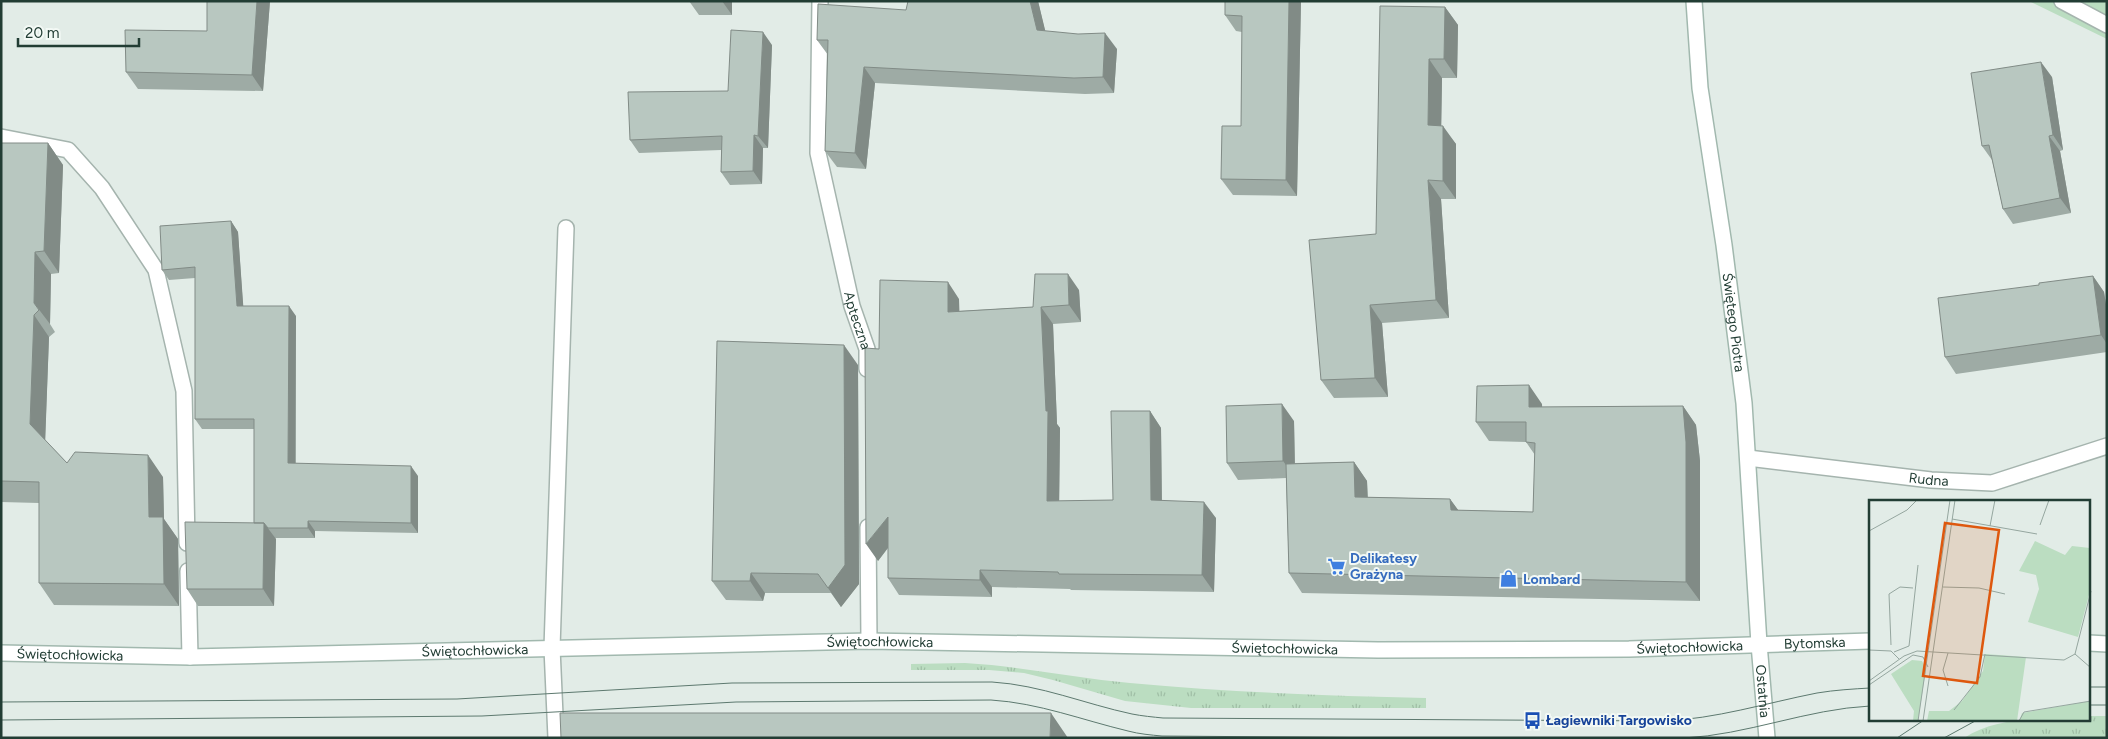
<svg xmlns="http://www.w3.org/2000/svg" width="2108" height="739" font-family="Figtree,sans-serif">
<defs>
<pattern id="grass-tufts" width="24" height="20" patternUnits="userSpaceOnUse" patternTransform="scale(1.25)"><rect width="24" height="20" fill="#bbddc1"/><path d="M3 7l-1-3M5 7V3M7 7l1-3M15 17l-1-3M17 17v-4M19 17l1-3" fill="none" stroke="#a0bfa6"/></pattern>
</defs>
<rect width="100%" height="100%" fill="#e2ece7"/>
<path fill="url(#grass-tufts)" d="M 965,663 C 1020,666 1075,678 1130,683 C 1228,692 1327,696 1426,698 L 1426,708 L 1191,708 L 1125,701 L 1053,680 L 1024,673 L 989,670 L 911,670 L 911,664 Z
M 2089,716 L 2107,716 L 2107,738 L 1964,738 C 2001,714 2047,720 2089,720 Z"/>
<path fill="#bbddc1" d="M 2029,1 L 2107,1 L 2107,39 Z"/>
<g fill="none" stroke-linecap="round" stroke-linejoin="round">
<defs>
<path id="lane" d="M 1,137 L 68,150 L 102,188 L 156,270 L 184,391 L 187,543
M 188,571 L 190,657
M 556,738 L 552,648 L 566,228"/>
<g id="street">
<path id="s1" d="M 820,1 L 818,153 L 852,306 L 867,349 L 867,369"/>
<path d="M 2062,1 L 2107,25"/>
<path id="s2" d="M 1748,458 L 1931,480 L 1992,483 L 2107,446"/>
<path d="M 868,527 L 869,641"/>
</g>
<g id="secondary">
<path id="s3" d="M 1694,1 L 1700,88 L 1724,245 L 1744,403 L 1759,644 L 1767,738"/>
<path d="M 2089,643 L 2107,644"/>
<path id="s4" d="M 1,653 L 190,657 L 869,641 L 1378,650 L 1629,649 L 1870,641"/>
</g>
</defs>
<use href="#lane" stroke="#a5b4ae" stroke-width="18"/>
<use href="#street" stroke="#a5b4ae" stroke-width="18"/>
<use href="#secondary" stroke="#a1b8ae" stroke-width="18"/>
<use href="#lane" stroke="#fff" stroke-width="15"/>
<use href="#street" stroke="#fff" stroke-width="15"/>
<use href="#secondary" stroke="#fff" stroke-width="15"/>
<path stroke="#5d796f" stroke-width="1" d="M 2089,687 L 2107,687
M 1,702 L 457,699 L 732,683 L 992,682 C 1041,685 1085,704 1132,714 C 1142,716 1153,717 1163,718 L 1663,721 C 1716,719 1766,703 1817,693 C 1835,690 1853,689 1870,688
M 2089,705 L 2107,705
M 1,720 L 482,716 L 736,702 L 991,700 C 1039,703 1082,720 1128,731 C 1139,734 1151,735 1162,736 L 1413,738
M 1684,738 C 1747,735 1807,709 1870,706
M 1897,738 L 1924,720
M 1944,738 L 1977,720"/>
</g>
<path fill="#9eaba5" d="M 207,1 L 270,1 L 263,91 L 138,89 L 126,72 L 207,31 Z
M 689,1 L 732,1 L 732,15 L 699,15 Z
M 1038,1 L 1045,31 L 1117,49 L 1114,93 L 1085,94 L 875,83 L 866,169 L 837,167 L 825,151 L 828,55 L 817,40 L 906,10 Z
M 1225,1 L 1301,1 L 1297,196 L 1233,195 L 1221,179 L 1241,126 L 1242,32 L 1236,31 L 1225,15 Z
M 1445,7 L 1458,25 L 1457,78 L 1442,78 L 1441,126 L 1456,144 L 1456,199 L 1441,199 L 1449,318 L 1382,323 L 1388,397 L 1334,398 L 1321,380 L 1376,234 Z
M 772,45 L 768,148 L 763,148 L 762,184 L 730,185 L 721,172 L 721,150 L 639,153 L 630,140 L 728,91 Z
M 2052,77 L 2063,150 L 2060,151 L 2071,213 L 2013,224 L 2003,209 L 1992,160 L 1982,146 Z
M 1,143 L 48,143 L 63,165 L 59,273 L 51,274 L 50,324 L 55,332 L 49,337 L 45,440 L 67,463 L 163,477 L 164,519 L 178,539 L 179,606 L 54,605 L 39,583 L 39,503 L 1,502 Z
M 231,221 L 238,232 L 243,306 L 296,316 L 296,463 L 418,476 L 418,533 L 315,531 L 315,538 L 275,538 L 276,539 L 274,606 L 198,606 L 187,589 L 254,523 L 254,429 L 202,429 L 195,419 L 195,278 L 169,280 L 162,270 Z
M 2093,276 L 2104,292 L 2107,311 L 2107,352 L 1956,374 L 1945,357 L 2039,285 Z
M 1079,290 L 1081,322 L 1053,324 L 1057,424 L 1060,428 L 1059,501 L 1113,500 L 1150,411 L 1161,428 L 1162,500 L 1216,518 L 1214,592 L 1071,590 L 1070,589 L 992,587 L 992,597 L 899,595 L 888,578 L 888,548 L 878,561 L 879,349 L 959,299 L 959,311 L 1033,307 Z
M 858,365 L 859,584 L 841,607 L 831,593 L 765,593 L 763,601 L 726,600 L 712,581 Z
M 1542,404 L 1542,407 L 1683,406 L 1696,425 L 1700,461 L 1700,601 L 1302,593 L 1289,573 L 1286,478 L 1238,480 L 1227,463 L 1294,421 L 1295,463 L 1354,462 L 1367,481 L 1368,497 L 1450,499 L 1458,510 L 1533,512 L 1535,455 L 1526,442 L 1489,441 L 1476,422 Z"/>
<path fill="#818b86" d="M 257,1 L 270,1 L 263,91 L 252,75 Z
M 722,1 L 732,1 L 732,15 Z
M 1030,1 L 1038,1 L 1049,46 L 1037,30 Z
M 1289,1 L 1301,1 L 1297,196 L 1286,180 Z
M 1445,7 L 1458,25 L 1457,78 L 1444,59 Z
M 763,32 L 772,45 L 768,148 L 758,136 Z
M 1105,33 L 1117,49 L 1114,93 L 1103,77 Z
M 1429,59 L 1442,78 L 1441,144 L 1428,125 Z
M 2041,62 L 2052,77 L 2063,150 L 2053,135 Z
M 864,67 L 875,83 L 866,169 L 855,153 Z
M 1443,126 L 1456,144 L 1456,199 L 1443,181 Z
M 754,135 L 763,148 L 762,184 L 753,171 Z
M 2049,136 L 2060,151 L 2071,213 L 2060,198 Z
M 48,143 L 63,165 L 59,273 L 44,251 Z
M 1428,180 L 1441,199 L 1449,318 L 1436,300 Z
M 231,221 L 238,232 L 244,316 L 237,306 Z
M 35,252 L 51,274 L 50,324 L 34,303 Z
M 1068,274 L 1079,290 L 1081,322 L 1069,305 Z
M 2093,276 L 2104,292 L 2107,311 L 2107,344 L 2101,335 Z
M 948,282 L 959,299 L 960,329 L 948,312 Z
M 1370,305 L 1382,323 L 1388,397 L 1375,378 Z
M 289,306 L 296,316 L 295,473 L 288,463 Z
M 1041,307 L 1053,324 L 1057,424 L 1060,428 L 1059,518 L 1047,501 L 1046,411 Z
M 34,315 L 49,337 L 45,446 L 30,424 Z
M 844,345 L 858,365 L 859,584 L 841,607 L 828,588 Z
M 1529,385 L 1542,404 L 1543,426 L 1529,407 Z
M 1282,404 L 1294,421 L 1295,477 L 1283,461 Z
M 1683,406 L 1696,425 L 1700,461 L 1700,601 L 1686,582 Z
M 1150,411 L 1161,428 L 1162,517 L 1151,500 Z
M 148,455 L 163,477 L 164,519 L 178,539 L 179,606 L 164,584 L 149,517 Z
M 1354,462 L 1367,481 L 1368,516 L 1355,497 Z
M 411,466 L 418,476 L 418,533 L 411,523 Z
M 1450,499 L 1464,518 L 1451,510 Z
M 1204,502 L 1216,518 L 1214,592 L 1202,575 Z
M 888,517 L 899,533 L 878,561 L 866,544 Z
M 308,521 L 315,531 L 315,538 L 308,528 Z
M 264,523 L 276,539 L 274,606 L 263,589 Z
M 980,570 L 992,587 L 992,597 L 980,580 Z
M 751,573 L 765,593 L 763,601 L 750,581 Z
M 1051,713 L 1068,738 L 1050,738 Z"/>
<path fill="#b8c7c0" stroke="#818b86" d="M 207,1 L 257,1 L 252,75 L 126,72 L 125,30 L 207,31 Z
M 908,1 L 1030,1 L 1037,30 L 1078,34 L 1105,33 L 1103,77 L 1074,78 L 864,67 L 855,153 L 825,151 L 828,40 L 817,40 L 818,4 L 906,10 Z
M 1225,1 L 1289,1 L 1286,180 L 1221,179 L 1222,126 L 1241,126 L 1242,16 L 1225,15 Z
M 1380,6 L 1445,7 L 1444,59 L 1429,59 L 1428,125 L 1443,126 L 1443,181 L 1428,180 L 1436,300 L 1370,305 L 1375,378 L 1321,380 L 1309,240 L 1376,234 Z
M 731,30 L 763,32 L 758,136 L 754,135 L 753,171 L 721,172 L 722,136 L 630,140 L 628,92 L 728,91 Z
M 2041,62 L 2053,135 L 2049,136 L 2060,198 L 2003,209 L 1989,145 L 1982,146 L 1971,73 Z
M 1,143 L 48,143 L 44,251 L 35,252 L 34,303 L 39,310 L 34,315 L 30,424 L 67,463 L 75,452 L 148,455 L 149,517 L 163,517 L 164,584 L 39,583 L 39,482 L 1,481 Z
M 231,221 L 237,306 L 289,306 L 288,463 L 411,466 L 411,523 L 308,521 L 308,528 L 268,528 L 264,523 L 254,523 L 254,419 L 195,419 L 195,267 L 162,270 L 160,226 Z
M 1035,274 L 1068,274 L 1069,305 L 1041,307 L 1046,411 L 1048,411 L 1047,501 L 1113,500 L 1111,411 L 1150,411 L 1151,500 L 1204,502 L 1202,575 L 1059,574 L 1058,572 L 980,570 L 980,580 L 888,578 L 888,517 L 866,544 L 865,348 L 879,349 L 880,280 L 948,282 L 948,312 L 1033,307 Z
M 2093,276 L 2101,335 L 1945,357 L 1938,298 L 2039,285 L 2039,283 Z
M 717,341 L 844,345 L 845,565 L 828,588 L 818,574 L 751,573 L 750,581 L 712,581 Z
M 1529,385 L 1529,407 L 1683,406 L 1686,442 L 1686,582 L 1289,573 L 1286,464 L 1354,462 L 1355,497 L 1450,499 L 1451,510 L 1533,512 L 1535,443 L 1526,442 L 1526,422 L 1476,422 L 1477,386 Z
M 1282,404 L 1283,461 L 1227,463 L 1226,406 Z
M 185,522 L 264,523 L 263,589 L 187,589 Z
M 560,713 L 1051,713 L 1050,738 L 561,738 Z"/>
<defs>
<symbol id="supermarket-bare" viewBox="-9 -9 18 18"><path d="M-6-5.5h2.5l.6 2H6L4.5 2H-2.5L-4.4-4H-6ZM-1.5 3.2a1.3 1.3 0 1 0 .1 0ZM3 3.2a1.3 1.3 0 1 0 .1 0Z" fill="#3f7fe0" stroke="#f3f9f5" stroke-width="2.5" paint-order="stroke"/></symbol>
<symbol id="shop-bare" viewBox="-9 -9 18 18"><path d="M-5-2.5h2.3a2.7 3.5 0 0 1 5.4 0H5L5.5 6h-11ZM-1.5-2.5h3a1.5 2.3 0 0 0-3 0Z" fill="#3f7fe0" stroke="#f3f9f5" stroke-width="2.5" paint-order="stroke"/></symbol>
<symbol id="bus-bare" viewBox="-9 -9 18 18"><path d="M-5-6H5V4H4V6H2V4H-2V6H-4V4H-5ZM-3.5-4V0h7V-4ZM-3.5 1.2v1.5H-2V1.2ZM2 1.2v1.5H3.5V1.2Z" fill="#1a4fb4" stroke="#f3f9f5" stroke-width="2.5" paint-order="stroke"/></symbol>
</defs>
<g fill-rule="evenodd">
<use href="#supermarket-bare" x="1324" y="554" width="25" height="25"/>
<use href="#shop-bare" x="1496" y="566" width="25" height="25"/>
<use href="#bus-bare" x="1520" y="708" width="25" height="25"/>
</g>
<g text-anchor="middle" stroke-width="4" stroke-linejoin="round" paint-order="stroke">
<g font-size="14" fill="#223d34" stroke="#f3f9f5">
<text dy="5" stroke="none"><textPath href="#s1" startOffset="324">Apteczna</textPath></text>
<text dy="5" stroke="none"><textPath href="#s3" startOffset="324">Świętego Piotra</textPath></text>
<text dy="5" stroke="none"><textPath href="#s2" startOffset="182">Rudna</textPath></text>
<text dy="5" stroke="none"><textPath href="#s4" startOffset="879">Świętochłowicka</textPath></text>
<text dy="5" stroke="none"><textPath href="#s4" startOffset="1814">Bytomska</textPath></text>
<text dy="5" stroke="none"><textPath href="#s4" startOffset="1689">Świętochłowicka</textPath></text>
<text dy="5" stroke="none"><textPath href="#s4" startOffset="1284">Świętochłowicka</textPath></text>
<text dy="5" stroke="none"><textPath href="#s4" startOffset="474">Świętochłowicka</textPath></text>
<text dy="5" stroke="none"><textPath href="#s4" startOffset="69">Świętochłowicka</textPath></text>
<text dy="5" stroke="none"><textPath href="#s3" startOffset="694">Ostatnia</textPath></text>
</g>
<g font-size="14" font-weight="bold" fill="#366cbe" stroke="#f3f9f5" text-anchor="start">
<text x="1350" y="563">Delikatesy<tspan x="1350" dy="16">Grażyna</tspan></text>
<text x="1523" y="584">Lombard</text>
</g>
<g font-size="14" font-weight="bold" fill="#164399" stroke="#f3f9f5" text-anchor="start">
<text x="1546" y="725">Łagiewniki Targowisko</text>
</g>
</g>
<g transform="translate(1869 500)">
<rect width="221" height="221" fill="#e2ece7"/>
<path d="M 166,41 L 196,55 L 203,46 L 221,48 L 221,91 L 209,137 L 159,122 L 170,89 L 167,75 L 150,71 ZM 43,160 L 53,161 L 57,169 L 49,221 L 44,221 L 45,211 L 22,174 ZM 221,201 L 221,221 L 150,221 L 153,213 Z" fill="#bbddc1"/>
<path d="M 116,154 L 157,157 L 148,221 L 58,221 L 60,211 L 80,211 L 93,201 L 114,171 Z" fill="#bbddc1"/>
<path fill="none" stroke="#95a69f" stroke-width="1" d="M 83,19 L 168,34M 171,25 L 180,0M 121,26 L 126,0M 0,31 L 38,10 L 48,0M 74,87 L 110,88 L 136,94M 22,145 L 20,94 L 31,87 L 44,88M 0,150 L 22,151 L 30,159M 25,152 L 40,146 L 49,65M 79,153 L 74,170 L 79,186M 206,154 L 222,91M 206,154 L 222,168M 0,181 L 35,156 L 48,151 L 195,160 L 206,154M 0,185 L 44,155 L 54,157 L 59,167M 85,210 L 111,177 L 116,154M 49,221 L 81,0M 54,221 L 86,0M 150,221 L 155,212 L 222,201"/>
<path fill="#de580e" fill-opacity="0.15" stroke="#de580e" stroke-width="2.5" d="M 76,23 L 130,30 L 108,183 L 54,176 Z"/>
<rect width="221" height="221" fill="none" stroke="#223d34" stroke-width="2.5"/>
</g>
<rect width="2108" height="739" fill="none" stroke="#223d34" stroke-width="5"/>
<path d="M18 38v8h121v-8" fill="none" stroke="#223d34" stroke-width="2.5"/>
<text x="25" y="38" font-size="15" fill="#223d34" stroke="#f3f9f5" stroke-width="4" paint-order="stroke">20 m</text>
</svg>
